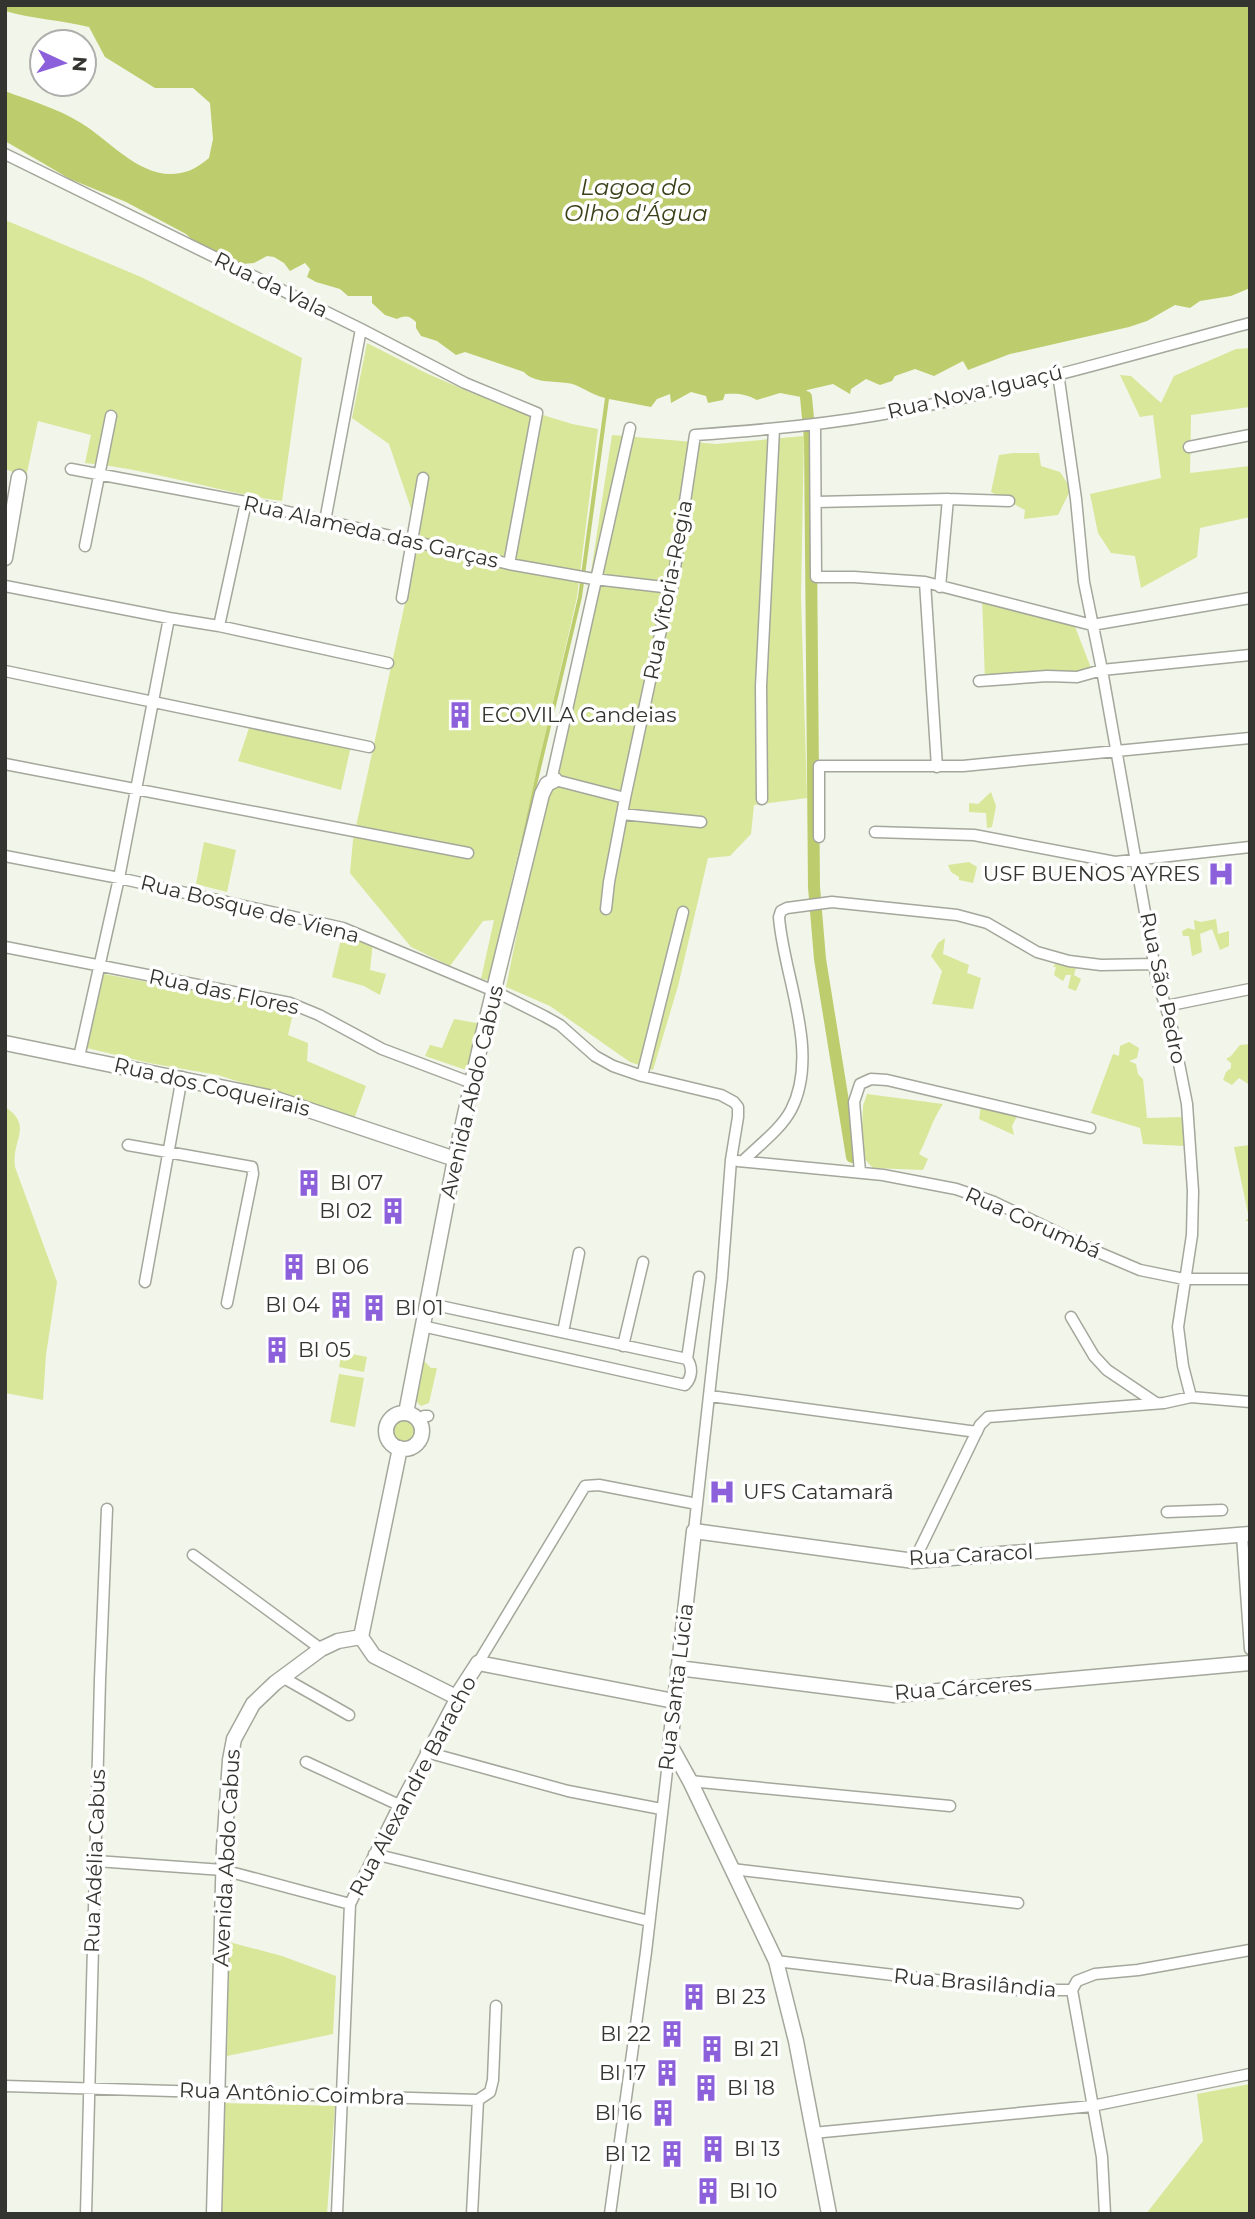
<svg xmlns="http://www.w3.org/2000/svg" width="1255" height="2219" font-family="Montserrat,sans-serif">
<rect width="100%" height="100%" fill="#f2f5e9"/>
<path fill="#d8e79a" d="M 5,220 L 141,277 L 302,358 L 282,501 C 216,492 152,469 85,463 L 91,435 L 38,421 L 26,477 L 5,469 Z
M 367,343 L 428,374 L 472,393 L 572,424 L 598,429 L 577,597 L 489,980 L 481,979 L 494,920 L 483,921 L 450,966 L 411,947 L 350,873 L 353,840 L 420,535 L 389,444 L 352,418 Z
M 1250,348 L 1250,407 L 1191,415 L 1190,473 L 1250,466 L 1250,517 L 1200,528 L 1197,557 L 1141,588 L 1135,556 L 1111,553 L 1098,533 L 1090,494 L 1161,478 L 1153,415 L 1140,417 L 1120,375 L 1131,376 L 1161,403 L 1174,376 L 1236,349 Z
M 612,435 L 716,444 L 804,436 L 801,596 L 807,798 L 754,805 L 751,834 L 730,856 L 708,858 L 678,986 L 653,1070 L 630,1062 L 550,1006 L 506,987 L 591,572 Z
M 1014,453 L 1039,453 L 1041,466 L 1060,472 L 1071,489 L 1058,515 L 1024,519 L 1025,510 L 991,492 L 999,455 Z
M 982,596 L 1074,624 L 1091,668 L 1080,673 L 985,681 Z
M 250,725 L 351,746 L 341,790 L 238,761 Z
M 991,792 L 996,806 L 992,827 L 987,828 L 986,813 L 969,812 L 969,803 L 978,804 Z
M 204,842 L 236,850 L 227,892 L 196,884 Z
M 969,862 L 977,867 L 973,883 L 959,880 L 959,877 L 951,872 L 948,865 Z
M 1216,919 L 1218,934 L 1229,931 L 1229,946 L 1220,950 L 1212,929 L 1200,934 L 1202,952 L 1192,956 L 1189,936 L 1183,936 L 1182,931 L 1188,928 L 1195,930 L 1194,920 L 1201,922 Z
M 329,926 L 373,941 L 370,970 L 386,974 L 380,995 L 364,986 L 332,977 L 341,939 L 329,936 Z
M 945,938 L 943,954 L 969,965 L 967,973 L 981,978 L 973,1009 L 932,1004 L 942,971 L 931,956 L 938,943 Z
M 1058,960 L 1077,964 L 1074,975 L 1081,979 L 1076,991 L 1068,988 L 1071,975 L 1066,975 L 1063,981 L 1054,975 L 1056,967 L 1053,967 Z
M 104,974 L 294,1009 L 288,1035 L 308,1043 L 307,1061 L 366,1086 L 354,1119 L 218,1075 L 149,1063 L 87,1048 Z
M 454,1019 L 482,1024 L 472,1072 L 425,1056 L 430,1045 L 442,1048 Z
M 1129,1042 L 1139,1048 L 1137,1058 L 1129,1061 L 1136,1064 L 1138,1074 L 1143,1079 L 1147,1118 L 1184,1117 L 1186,1146 L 1143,1144 L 1140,1128 L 1091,1113 L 1113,1054 L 1119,1056 L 1120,1046 Z
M 1250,1044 L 1250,1085 L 1239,1078 L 1232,1085 L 1223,1080 L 1226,1072 L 1231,1068 L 1231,1063 L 1226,1059 L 1231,1056 L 1240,1045 Z
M 867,1094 L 943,1104 C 932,1120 928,1137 919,1154 L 928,1159 L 923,1170 L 873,1168 L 861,1155 L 863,1106 Z
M 981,1106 L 1017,1116 L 1012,1126 L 1014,1135 L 979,1119 Z
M 5,1107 C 34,1126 11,1140 15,1167 L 57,1282 L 46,1355 L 43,1400 L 5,1393 Z
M 1250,1145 L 1250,1221 L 1245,1221 L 1249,1218 L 1234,1147 Z
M 342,1352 L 367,1357 L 364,1372 L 339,1367 Z
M 422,1359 L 431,1368 L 437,1368 L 429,1403 L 421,1406 L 416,1401 Z
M 339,1374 L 364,1378 L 355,1427 L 330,1422 Z
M391 1431a14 14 0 1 1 28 0a14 14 0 1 1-28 0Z
M 229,1942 L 282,1956 L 336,1976 L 333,2034 L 227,2056 Z
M 1250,2084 L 1250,2214 L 1146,2214 L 1203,2141 L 1197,2094 Z
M 223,2103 L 335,2106 L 327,2214 L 222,2214 Z"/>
<path fill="#bdcd6e" d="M 5,5 L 1250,5 L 1250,288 L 1231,296 L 1200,301 L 1190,308 L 1175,305 L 1147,321 L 1129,327 L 1010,354 L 968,370 L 963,361 L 934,376 L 915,369 L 895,376 L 892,381 L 880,385 L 866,379 L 851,389 L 850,394 L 833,384 L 807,390 L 801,397 L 780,393 L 757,400 C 746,394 738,393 725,394 L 723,400 L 708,403 L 706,396 L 691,392 L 671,403 L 670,394 L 657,399 L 651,407 L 609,399 L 582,597 L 491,977 L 538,765 L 578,597 L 605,398 C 591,395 579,384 567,383 C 554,381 533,383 524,372 L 465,352 L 456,355 L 437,341 L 421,336 L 416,328 L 416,322 C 409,316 406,315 397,319 L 385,315 L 372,303 L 372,296 L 348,296 L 340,289 L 316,282 L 307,277 L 310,269 L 305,263 L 290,271 L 284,263 L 274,257 L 267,256 L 254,263 L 242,264 L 196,243 L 186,234 L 126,202 L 70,179 L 5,141 L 5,91 C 31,101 57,108 81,123 C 113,142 147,188 191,170 C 197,167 204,162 209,158 L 213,139 L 210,103 L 193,88 L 155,88 L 105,57 L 89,27 C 61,20 33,19 5,11 Z"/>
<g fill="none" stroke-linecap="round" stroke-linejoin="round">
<path stroke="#bdcd6e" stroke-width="12" d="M 806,397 L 810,439 L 814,887 L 820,959 L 852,1157"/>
<defs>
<path id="street" d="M 5,154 L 361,329 L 465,383 L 537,413 L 509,564
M 1058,373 L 1076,499 L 1084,582 L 1102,670 L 1157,980 L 1171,1023 L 1187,1104 L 1193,1191 L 1192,1235 L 1178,1327 L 1183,1366 L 1191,1397
M 815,425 L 816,577 L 854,577 L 925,582 L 1092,625 L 1250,598
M 1189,447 L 1250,435
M 71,469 L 246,502 L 509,564 L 594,579 L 672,588
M 816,502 L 948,499 L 1009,501
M 325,521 L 361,329
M 85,546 L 111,416
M 925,582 L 937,767
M 5,586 L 169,618 L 219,626 L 388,663
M 940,587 L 948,499
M 402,598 L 423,478
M 219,626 L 246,502
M 5,671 L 369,747
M 979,681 L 1047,676 L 1077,677 L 1102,670 L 1250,655
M 5,764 L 468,853
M 555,780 L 625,798
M 551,781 L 630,428
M 762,799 L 761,686 L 774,429
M 622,814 L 701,822
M 875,832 L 974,835 L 1115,862 L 1250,847
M 819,837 L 819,766 L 963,766 L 1250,738
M 5,856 L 119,878 L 343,928 L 494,991 L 544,1016 L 560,1025 L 595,1056 L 613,1066 L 642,1076 L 721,1095 L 734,1102 L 738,1107 L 738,1117 L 731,1160 L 722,1278 L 694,1531
M 606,909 L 609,882 L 625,798 L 667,602 L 672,588 L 695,435 C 764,430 832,424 900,411 C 1018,388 1134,354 1250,323
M 5,947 L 290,1003 L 319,1015 L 382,1049 L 472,1083
M 1166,1006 L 1250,989
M 79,1057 L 119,878 L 169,618
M 642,1076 L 683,912
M 128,1145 L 252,1167 L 253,1174 L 227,1303
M 738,1161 L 883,1175 L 956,1189 L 994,1202 L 1100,1253 L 1140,1270 L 1184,1279 L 1250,1279
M 743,1161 C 758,1146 781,1129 791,1110 C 821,1052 783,975 779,917 L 781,911 L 787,908 L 832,902 L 957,915 L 987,923 L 1037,952 L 1069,961 L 1101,965 L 1154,964
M 860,1172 L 854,1102 L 860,1084 L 871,1079 L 887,1080 L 1090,1128
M 145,1282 L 182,1077
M 426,1303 L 687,1359
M 1071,1317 L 1094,1356 L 1107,1370 L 1156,1403
M 422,1326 L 685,1385 C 692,1378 693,1367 687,1359 L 699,1277
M 563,1332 L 579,1253
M 623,1346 L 643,1262
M 710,1396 L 977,1432
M 420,1422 L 424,1416 L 428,1416
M 1167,1512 L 1222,1510
M 1242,1535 L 1250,1649
M 193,1555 L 321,1649
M 914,1561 L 980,1425 L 988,1417 L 1164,1403 L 1191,1397 L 1250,1402
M 478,1663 L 585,1486 L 599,1485 L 697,1504
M 282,1677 L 349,1715
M 426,1752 L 568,1791 L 661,1809
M 306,1762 L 399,1805
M 690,1781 L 950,1806
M 374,1854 L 649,1921
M 96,1861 L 223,1870 L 350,1904
M 732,1869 L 1018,1903
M 776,1961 L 1019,1990 L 1072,1990
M 1072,1990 L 1102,2157 L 1105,2214
M 1072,1990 L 1077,1981 L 1095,1974 L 1138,1970 L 1250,1950
M 5,2086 L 478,2100 L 490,2092 L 493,2080 L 496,2006
M 813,2133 L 1092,2106 L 1250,2074
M 86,2214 L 100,1680 L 107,1509
M 337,2214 L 350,1904 L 399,1805 L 456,1697
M 472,2214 L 478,2100
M 610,2214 L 646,1952 L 670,1745"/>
<path id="secondary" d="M 5,558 L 19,477
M 5,1043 L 273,1098 L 455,1159
M 406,1413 L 455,1159 L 482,1038 L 542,794 L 547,784 L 555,780
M386 1431a18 18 0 1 1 36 0a18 18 0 1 1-36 0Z
M 361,1637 L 374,1656 L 456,1697 L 478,1663 L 674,1701
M 361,1637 L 400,1448
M 678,1668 L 894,1695 L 1250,1663
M 214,2214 L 224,1848 L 230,1760 L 234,1739 L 253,1704 L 275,1683 L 321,1649 L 338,1641 L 361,1637
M 829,2214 L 796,2041 L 776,1961 L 690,1781 L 670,1745 L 694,1531 L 914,1561 L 1250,1534"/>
</defs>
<use href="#street" stroke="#a4a79b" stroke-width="13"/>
<use href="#secondary" stroke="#a4a79b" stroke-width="17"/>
<use href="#street" stroke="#fff" stroke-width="10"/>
<use href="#secondary" stroke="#fff" stroke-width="14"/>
</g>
<defs>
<symbol id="building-bare" viewBox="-9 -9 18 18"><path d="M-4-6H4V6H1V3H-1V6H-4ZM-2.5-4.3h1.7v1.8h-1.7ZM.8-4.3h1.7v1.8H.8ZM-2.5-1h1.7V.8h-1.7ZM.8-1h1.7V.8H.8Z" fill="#8c60da" stroke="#fff" stroke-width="2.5" paint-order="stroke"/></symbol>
<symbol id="hospital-bare" viewBox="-9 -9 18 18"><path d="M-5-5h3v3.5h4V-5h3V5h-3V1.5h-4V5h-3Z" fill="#8c60da" stroke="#fff" stroke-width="2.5" paint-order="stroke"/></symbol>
</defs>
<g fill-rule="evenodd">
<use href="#building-bare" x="441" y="696" width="38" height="38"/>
<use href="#hospital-bare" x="1202" y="855" width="38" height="38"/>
<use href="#building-bare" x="290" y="1164" width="38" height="38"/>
<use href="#building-bare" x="374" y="1192" width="38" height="38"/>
<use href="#building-bare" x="275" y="1248" width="38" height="38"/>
<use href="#building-bare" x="322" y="1286" width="38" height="38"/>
<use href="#building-bare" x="355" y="1289" width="38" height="38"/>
<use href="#building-bare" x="258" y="1331" width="38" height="38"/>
<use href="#hospital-bare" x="703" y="1473" width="38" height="38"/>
<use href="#building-bare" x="675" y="1978" width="38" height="38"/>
<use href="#building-bare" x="653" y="2015" width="38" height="38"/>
<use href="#building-bare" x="693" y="2030" width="38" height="38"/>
<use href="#building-bare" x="648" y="2054" width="38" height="38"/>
<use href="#building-bare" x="687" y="2069" width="38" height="38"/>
<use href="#building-bare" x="644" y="2094" width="38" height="38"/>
<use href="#building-bare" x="694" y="2130" width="38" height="38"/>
<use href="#building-bare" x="653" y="2135" width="38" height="38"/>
<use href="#building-bare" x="689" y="2172" width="38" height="38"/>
</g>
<g text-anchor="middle" stroke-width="7" stroke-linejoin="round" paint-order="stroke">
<g font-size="21" fill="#343530" stroke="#fff">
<text transform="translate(271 285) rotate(26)" y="7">Rua da Vala</text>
<text transform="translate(975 392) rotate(-13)" y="7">Rua Nova Iguaçú</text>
<text transform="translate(371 532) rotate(13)" y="7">Rua Alameda das Garças</text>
<text transform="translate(668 590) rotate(-79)" y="7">Rua Vitoria-Regia</text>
<text transform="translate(250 909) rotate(14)" y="7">Rua Bosque de Viena</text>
<text transform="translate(1163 988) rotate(78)" y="7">Rua São Pedro</text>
<text transform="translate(224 992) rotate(12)" y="7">Rua das Flores</text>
<text transform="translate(212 1087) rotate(13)" y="7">Rua dos Coqueirais</text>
<text transform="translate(472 1092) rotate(-77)" y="7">Avenida Abdo Cabus</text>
<text transform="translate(1033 1223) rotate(24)" y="7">Rua Corumbá</text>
<text transform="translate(971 1555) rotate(-3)" y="7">Rua Caracol</text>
<text transform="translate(676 1687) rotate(-83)" y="7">Rua Santa Lúcia</text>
<text transform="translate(963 1688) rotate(-4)" y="7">Rua Cárceres</text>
<text transform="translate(413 1786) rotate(-62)" y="7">Rua Alexandre Baracho</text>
<text transform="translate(227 1858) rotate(-87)" y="7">Avenida Abdo Cabus</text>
<text transform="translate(95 1861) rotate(-88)" y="7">Rua Adélia Cabus</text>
<text transform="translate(975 1983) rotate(5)" y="7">Rua Brasilândia</text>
<text transform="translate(292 2094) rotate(2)" y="7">Rua Antônio Coimbra</text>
</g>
<g font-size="21" fill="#343530" stroke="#fff" text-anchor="start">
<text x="481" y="722">ECOVILA Candeias</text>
<text x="1200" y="881" text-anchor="end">USF BUENOS AYRES</text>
<text x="330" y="1190">Bl 07</text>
<text x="372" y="1218" text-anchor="end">Bl 02</text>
<text x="315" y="1274">Bl 06</text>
<text x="320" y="1312" text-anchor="end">Bl 04</text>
<text x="395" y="1315">Bl 01</text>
<text x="298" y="1357">Bl 05</text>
<text x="743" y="1499">UFS Catamarã</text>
<text x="715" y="2004">Bl 23</text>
<text x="651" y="2041" text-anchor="end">Bl 22</text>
<text x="733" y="2056">Bl 21</text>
<text x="646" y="2080" text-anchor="end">Bl 17</text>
<text x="727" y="2095">Bl 18</text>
<text x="642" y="2120" text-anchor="end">Bl 16</text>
<text x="734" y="2156">Bl 13</text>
<text x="651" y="2161" text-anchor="end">Bl 12</text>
<text x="729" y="2198">Bl 10</text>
</g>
<g font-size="23" font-style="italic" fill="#3b421a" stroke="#fff">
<text x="636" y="195">Lagoa do<tspan x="636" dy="26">Olho d'Água</tspan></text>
</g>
</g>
<rect width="1255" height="2219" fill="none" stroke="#343530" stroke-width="14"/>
<g transform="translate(63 63) rotate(94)"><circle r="33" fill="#ffffff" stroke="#aeaeac" stroke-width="2"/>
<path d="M0-5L12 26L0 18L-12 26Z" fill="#8c60da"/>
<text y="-10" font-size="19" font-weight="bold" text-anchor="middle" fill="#343530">N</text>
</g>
</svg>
